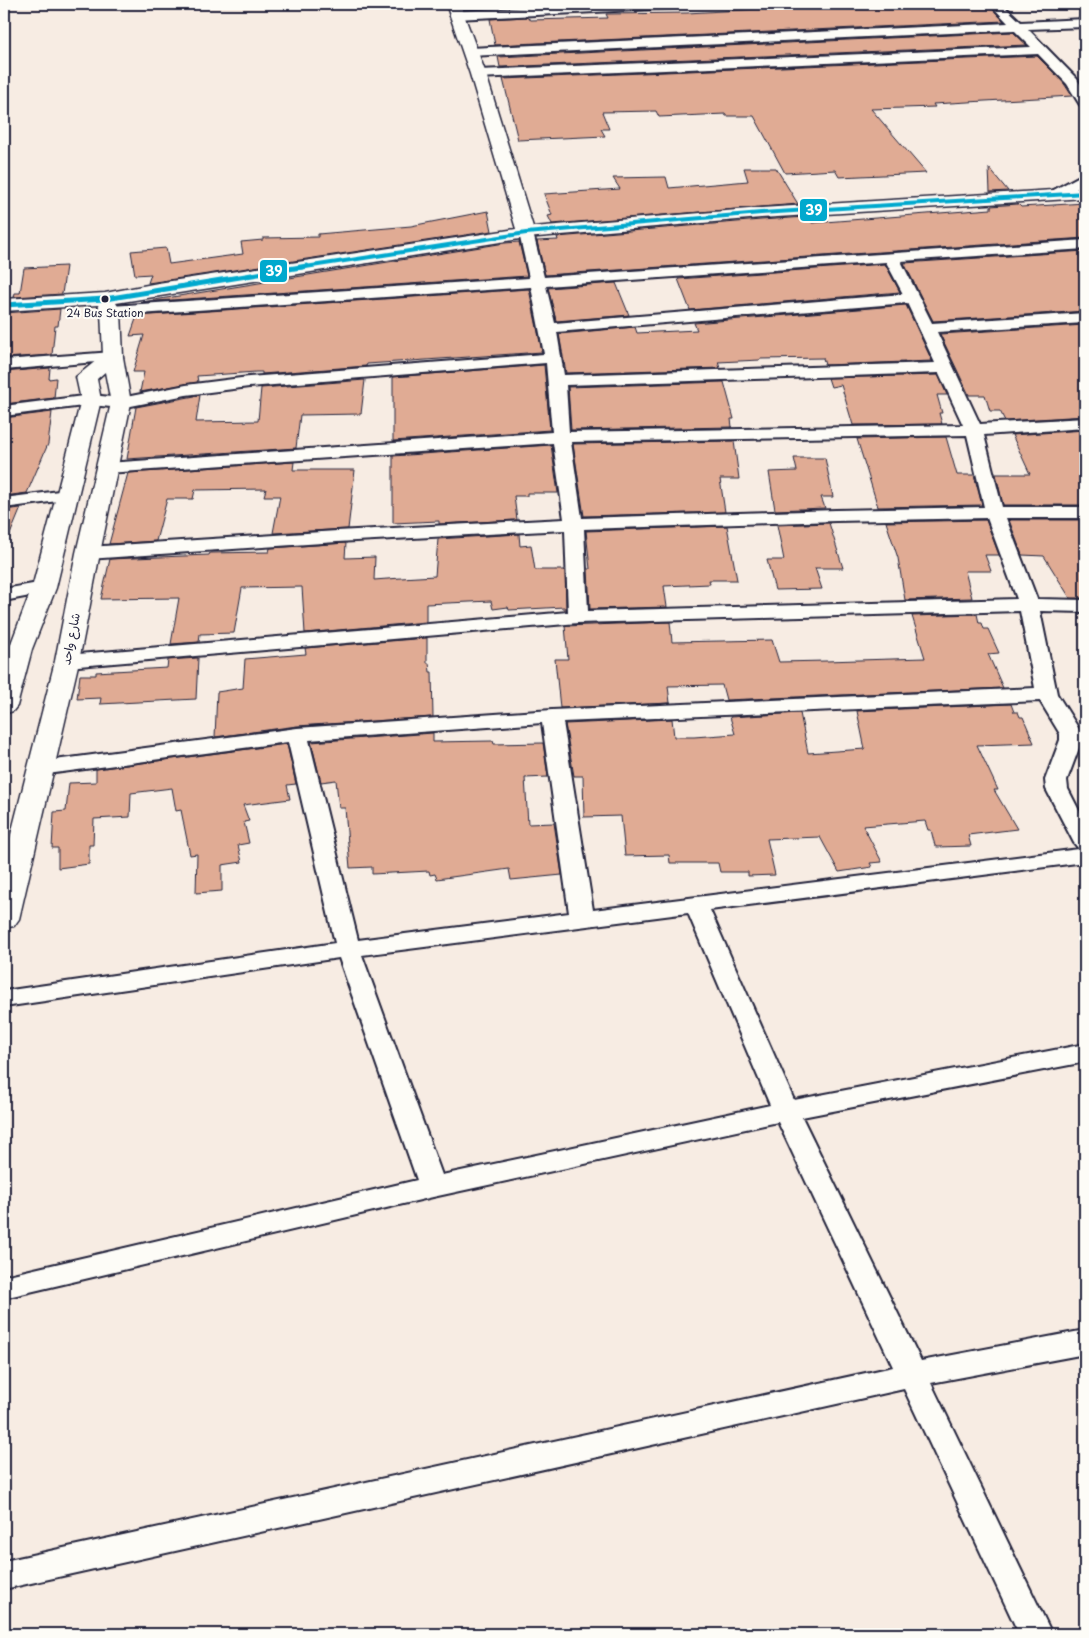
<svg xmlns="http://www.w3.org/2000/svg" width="1089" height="1638" font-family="'Playpen Sans','Playpen Sans Arabic',sans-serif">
<rect width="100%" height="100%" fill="#f7ece3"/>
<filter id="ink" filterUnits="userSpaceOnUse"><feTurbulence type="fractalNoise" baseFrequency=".02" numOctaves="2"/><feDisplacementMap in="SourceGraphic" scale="10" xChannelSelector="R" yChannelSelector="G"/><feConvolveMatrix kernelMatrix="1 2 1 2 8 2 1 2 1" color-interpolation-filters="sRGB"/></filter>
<g filter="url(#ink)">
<path fill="#e0ab94" stroke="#22223b" d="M 850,4 L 988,4 L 1004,21 L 495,45 L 490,19 L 526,17 L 531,20 L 608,18 L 606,14 L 687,13 Z
M 1013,32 L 1027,45 L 500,67 L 498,57 Z
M 1037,56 L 1063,82 L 1072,96 L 933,104 L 935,107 L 871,109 L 926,173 L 839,177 L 835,170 L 785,173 L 754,116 L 726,116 L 725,114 L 659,117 L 656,111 L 602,112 L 609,129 L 601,129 L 605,136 L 518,140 L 503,79 Z
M 744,168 L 776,168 L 798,204 L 552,224 L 548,216 L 552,215 L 544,194 L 620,189 L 613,178 L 666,177 L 669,188 L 748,181 Z
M 989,168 L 1008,191 L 990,192 Z
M 1085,203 L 1085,238 L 545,275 L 537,241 L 558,240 L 557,237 L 761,220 L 806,217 L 812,223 L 991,209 L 991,206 L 1018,204 L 1021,207 Z
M 488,211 L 492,231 L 148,283 L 151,274 L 135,275 L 131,251 L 166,248 L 169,264 L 243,254 L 241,242 L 263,240 L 263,238 L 318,237 L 318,234 L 411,226 Z
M 519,242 L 527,276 L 142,302 L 505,243 Z
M 1085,251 L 1085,311 L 933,321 L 904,263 Z
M 885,264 L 900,292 L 690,310 L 678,279 Z
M 66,266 L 62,294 L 14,297 L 15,293 L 20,293 L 24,268 Z
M 616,283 L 629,315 L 556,321 L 548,288 Z
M 529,289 L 542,352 L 367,364 L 366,366 L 262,374 L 262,372 L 256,372 L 197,376 L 198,382 L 140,392 L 144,372 L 133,372 L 144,335 L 130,336 L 137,316 Z
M 906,305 L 932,361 L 825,365 L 823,358 L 760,359 L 760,360 L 718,362 L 720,368 L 566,373 L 559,334 L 635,327 L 637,333 L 697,330 L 694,323 Z
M 60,309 L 58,326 L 55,326 L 52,355 L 4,358 L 4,313 Z
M 1085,325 L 1085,416 L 1005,421 L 1000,411 L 990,411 L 985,395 L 969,395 L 940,334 Z
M 544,365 L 550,430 L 393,441 L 393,377 Z
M 50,368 L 49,379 L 56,378 L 54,398 L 4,404 L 4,372 Z
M 938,375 L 947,395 L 937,395 L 942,413 L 939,413 L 942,424 L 853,425 L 841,385 L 831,387 L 828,378 Z
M 365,380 L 361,414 L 300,415 L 296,448 L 127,459 L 136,407 L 200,395 L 196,422 L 258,421 L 261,388 Z
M 724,382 L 734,419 L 731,419 L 732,427 L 571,430 L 568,387 Z
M 52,412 L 48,444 L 27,493 L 4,496 L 4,418 Z
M 1085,430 L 1085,505 L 1003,505 L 996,474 L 1030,474 L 1012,435 Z
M 946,437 L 957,475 L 974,475 L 982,505 L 878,507 L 857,439 Z
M 734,441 L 739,479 L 720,479 L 725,512 L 584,516 L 573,444 Z
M 551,445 L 558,493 L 527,493 L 527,496 L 514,496 L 517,520 L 439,524 L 439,521 L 393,523 L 393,456 Z
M 794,458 L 825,458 L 833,497 L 821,497 L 825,508 L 775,510 L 769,472 L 797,471 Z
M 294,462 L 293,470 L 355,470 L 348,529 L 273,533 L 280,496 L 264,496 L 266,489 L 195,490 L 193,499 L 167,499 L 156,541 L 109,544 L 128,473 Z
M 21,508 L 4,549 L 4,510 Z
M 986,520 L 999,555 L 985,555 L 991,571 L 965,571 L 972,598 L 905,600 L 898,558 L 886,522 Z
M 1009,520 L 1085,520 L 1085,598 L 1070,598 L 1044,556 L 1022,555 Z
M 829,523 L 843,568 L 815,568 L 822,589 L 775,590 L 767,560 L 784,560 L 777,525 Z
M 727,526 L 737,580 L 709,580 L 710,584 L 664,586 L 667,607 L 590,609 L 588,569 L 590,569 L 586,531 Z
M 519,534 L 520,546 L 531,545 L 535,570 L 565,570 L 566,610 L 564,610 L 564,607 L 509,610 L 508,607 L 493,609 L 491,601 L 426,604 L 426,622 L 305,633 L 302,587 L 242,588 L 234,633 L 200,634 L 199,642 L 171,644 L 179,598 L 101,599 L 110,559 L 209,555 L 210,553 L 269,552 L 270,548 L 346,543 L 345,558 L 375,557 L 374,580 L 401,578 L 435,576 L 438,539 Z
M 977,614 L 979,623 L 982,623 L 984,629 L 988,629 L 999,653 L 988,654 L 1003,688 L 726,700 L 722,685 L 668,686 L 670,703 L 560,708 L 555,659 L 568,659 L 565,626 L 670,622 L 672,642 L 772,640 L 779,662 L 826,661 L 925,658 L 912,616 Z
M 427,638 L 427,663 L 429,663 L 430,672 L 432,672 L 433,717 L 297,726 L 215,737 L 217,692 L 243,688 L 245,659 L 306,654 L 305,648 Z
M 198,658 L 196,699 L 100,704 L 101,698 L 77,699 L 80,675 L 96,675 L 96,672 L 167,668 L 168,660 Z
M 1011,704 L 1014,712 L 1018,712 L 1020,717 L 1023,717 L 1034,743 L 977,745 L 998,790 L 994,790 L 1017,829 L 968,835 L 971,846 L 937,847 L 935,846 L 931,830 L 928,830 L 925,821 L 863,826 L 882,862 L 870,863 L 872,867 L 839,872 L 820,837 L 767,839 L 775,875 L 748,876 L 748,872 L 720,872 L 718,863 L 670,863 L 669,855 L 625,856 L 621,816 L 584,817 L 583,776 L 574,776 L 565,724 L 672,719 L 674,737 L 694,737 L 735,734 L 730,717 L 800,713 L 808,753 L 865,749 L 857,711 Z
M 433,733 L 433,742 L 493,741 L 494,744 L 543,743 L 548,777 L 525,778 L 528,824 L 554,823 L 562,875 L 511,880 L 509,869 L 437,879 L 435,874 L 430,875 L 429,871 L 372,874 L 372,867 L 350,868 L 345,808 L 339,808 L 336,780 L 321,782 L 311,742 Z
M 287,744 L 296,784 L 287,785 L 290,799 L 243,805 L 249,821 L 244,822 L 249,843 L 238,845 L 242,862 L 222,865 L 222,891 L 196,893 L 197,854 L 190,855 L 181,810 L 176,811 L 172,788 L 131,793 L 130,817 L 94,819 L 93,845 L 89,845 L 89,864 L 58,868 L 58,848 L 52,848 L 54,812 L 66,811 L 69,783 L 96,782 L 96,769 Z"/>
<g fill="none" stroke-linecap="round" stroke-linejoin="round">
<defs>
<path id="street" d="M 607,4 L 679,4 L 673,8 L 456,19 L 450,15 L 456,11 Z
M 990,4 L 1002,4 L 1021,22 L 1085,19 L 1085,27 L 1028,29 L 1077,79 L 1085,92 L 1085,106 L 1080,105 L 1067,84 L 1038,54 L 478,78 L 472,74 L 478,70 L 1031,47 L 1014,30 L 470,56 L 464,52 L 470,48 L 1008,23 Z
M 1085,173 L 1085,183 C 1075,189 1062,201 1050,198 L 1048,195 L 1050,192 Z
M 526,229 L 531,230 L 533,233 L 544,277 L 1085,240 L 1085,249 L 901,261 L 932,323 L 1085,313 L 1085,323 L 937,332 L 980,424 L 1085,418 L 1085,428 L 984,435 L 1002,507 L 1085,507 L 1085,518 L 1006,518 L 1037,599 L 1085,600 L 1085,612 L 1040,611 L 1057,694 L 1082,734 L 1082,740 L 1067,780 L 1068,789 L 1085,822 L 1085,862 L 710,910 L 794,1100 L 1085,1044 L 1085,1062 L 802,1117 L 921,1361 L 1085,1330 L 1085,1354 L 931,1383 L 1052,1634 L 1019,1634 L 904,1389 L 4,1589 L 4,1561 L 893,1367 L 778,1122 L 433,1197 L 4,1298 L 4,1276 L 417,1180 L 339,958 L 4,1007 L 4,991 L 335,943 L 288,742 L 40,775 L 32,773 L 29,768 L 32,763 L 297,728 L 552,710 L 1035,688 L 1020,611 L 578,623 L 67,667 L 60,665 L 57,661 L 60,657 L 67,655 L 568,612 L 565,530 L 337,542 L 88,559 L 81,557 L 78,553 L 81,549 L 88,547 L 337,531 L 564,519 L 553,443 L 107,473 L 101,472 L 98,468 L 101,464 L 107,463 L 552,432 L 546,363 L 249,387 L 186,395 L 121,408 L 91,405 L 4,416 L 4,406 L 91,395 L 121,398 L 186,385 L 249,377 L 544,354 L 531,287 L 111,316 L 105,314 L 103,311 L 105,308 L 111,306 L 529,278 L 519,233 L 521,230 ZM 886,262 L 903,294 L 555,323 L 546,286 ZM 907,303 L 935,363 L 564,375 L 557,332 ZM 939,373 L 963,425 L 569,432 L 566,385 ZM 967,435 L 984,507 L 836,510 L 582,518 L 571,442 ZM 987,518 L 1017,599 L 588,611 L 584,529 L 836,521 ZM 1040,701 L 1060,734 L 1060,740 L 1045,780 L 1046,789 L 1074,843 L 1079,849 L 593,910 L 563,722 ZM 542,723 L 569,913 L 358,940 L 309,740 ZM 688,913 L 770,1105 L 442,1175 L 362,955 Z
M 113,352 L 119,354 L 121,357 L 119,360 L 4,370 L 4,360 Z
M 67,490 L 73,491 L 76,495 L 73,499 L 4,508 L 4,498 Z
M 44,582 L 51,584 L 54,588 L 51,592 L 4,601 L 4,589 Z"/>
<path id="secondary" d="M 446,4 L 460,4 L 486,74 L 533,227 L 761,208 L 1085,188 L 1085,198 L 761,218 L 526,238 L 116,303 L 121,311 L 123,357 L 131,403 L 100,553 L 79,661 L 19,919 L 14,926 L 4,928 L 4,862 L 55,661 L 76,553 L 111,403 L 105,372 L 97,379 L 101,400 L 56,588 L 32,649 L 17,706 L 13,711 L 4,714 L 4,662 L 32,588 L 69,447 L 81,400 L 76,377 L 103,355 L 101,311 L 98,305 L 4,311 L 4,299 L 105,293 L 158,283 L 516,229 L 470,74 Z"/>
</defs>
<use href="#street" stroke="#22223b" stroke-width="4"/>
<use href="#secondary" stroke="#22223b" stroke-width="3"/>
<use href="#street" fill="#fdfcf7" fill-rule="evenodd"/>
<use href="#secondary" fill="#fdfcf7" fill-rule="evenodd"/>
<defs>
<path id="bus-1-far1" d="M 299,268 L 526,233 L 761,213 L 1085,193"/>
<path id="bus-1" d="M 4,305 L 105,299 L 307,266"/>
</defs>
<use href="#bus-1-far1" stroke="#fdfcf7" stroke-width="6"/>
<use href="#bus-1" stroke="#fdfcf7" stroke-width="8"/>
<use href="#bus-1-far1" stroke="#00a9ce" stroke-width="4"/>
<use href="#bus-1" stroke="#00a9ce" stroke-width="5"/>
</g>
</g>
<circle fill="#22223b" stroke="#fdfcf7" stroke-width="2" cx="105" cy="299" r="4.5"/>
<g text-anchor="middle" stroke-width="4" stroke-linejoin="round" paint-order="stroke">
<g font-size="11" fill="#22223b" stroke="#fdfcf7">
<text x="105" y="317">24 Bus Station</text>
</g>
<g font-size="12" fill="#22223b" stroke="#fdfcf7">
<text transform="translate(71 639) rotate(-79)" y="4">شارع واحد</text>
</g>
</g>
<g stroke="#fdfcf7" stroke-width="2">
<rect x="799" y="198" width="29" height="24" rx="5" fill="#00a9ce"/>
<rect x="259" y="259" width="29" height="24" rx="5" fill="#00a9ce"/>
</g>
<g font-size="14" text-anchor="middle" font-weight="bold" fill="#fff">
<text x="814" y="215">39</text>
<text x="274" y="276">39</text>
</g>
<rect width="1089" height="1638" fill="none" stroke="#fdfcf7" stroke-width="20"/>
<rect x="10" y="10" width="1069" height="1618" fill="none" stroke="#22223b" stroke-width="2" filter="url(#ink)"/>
</svg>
